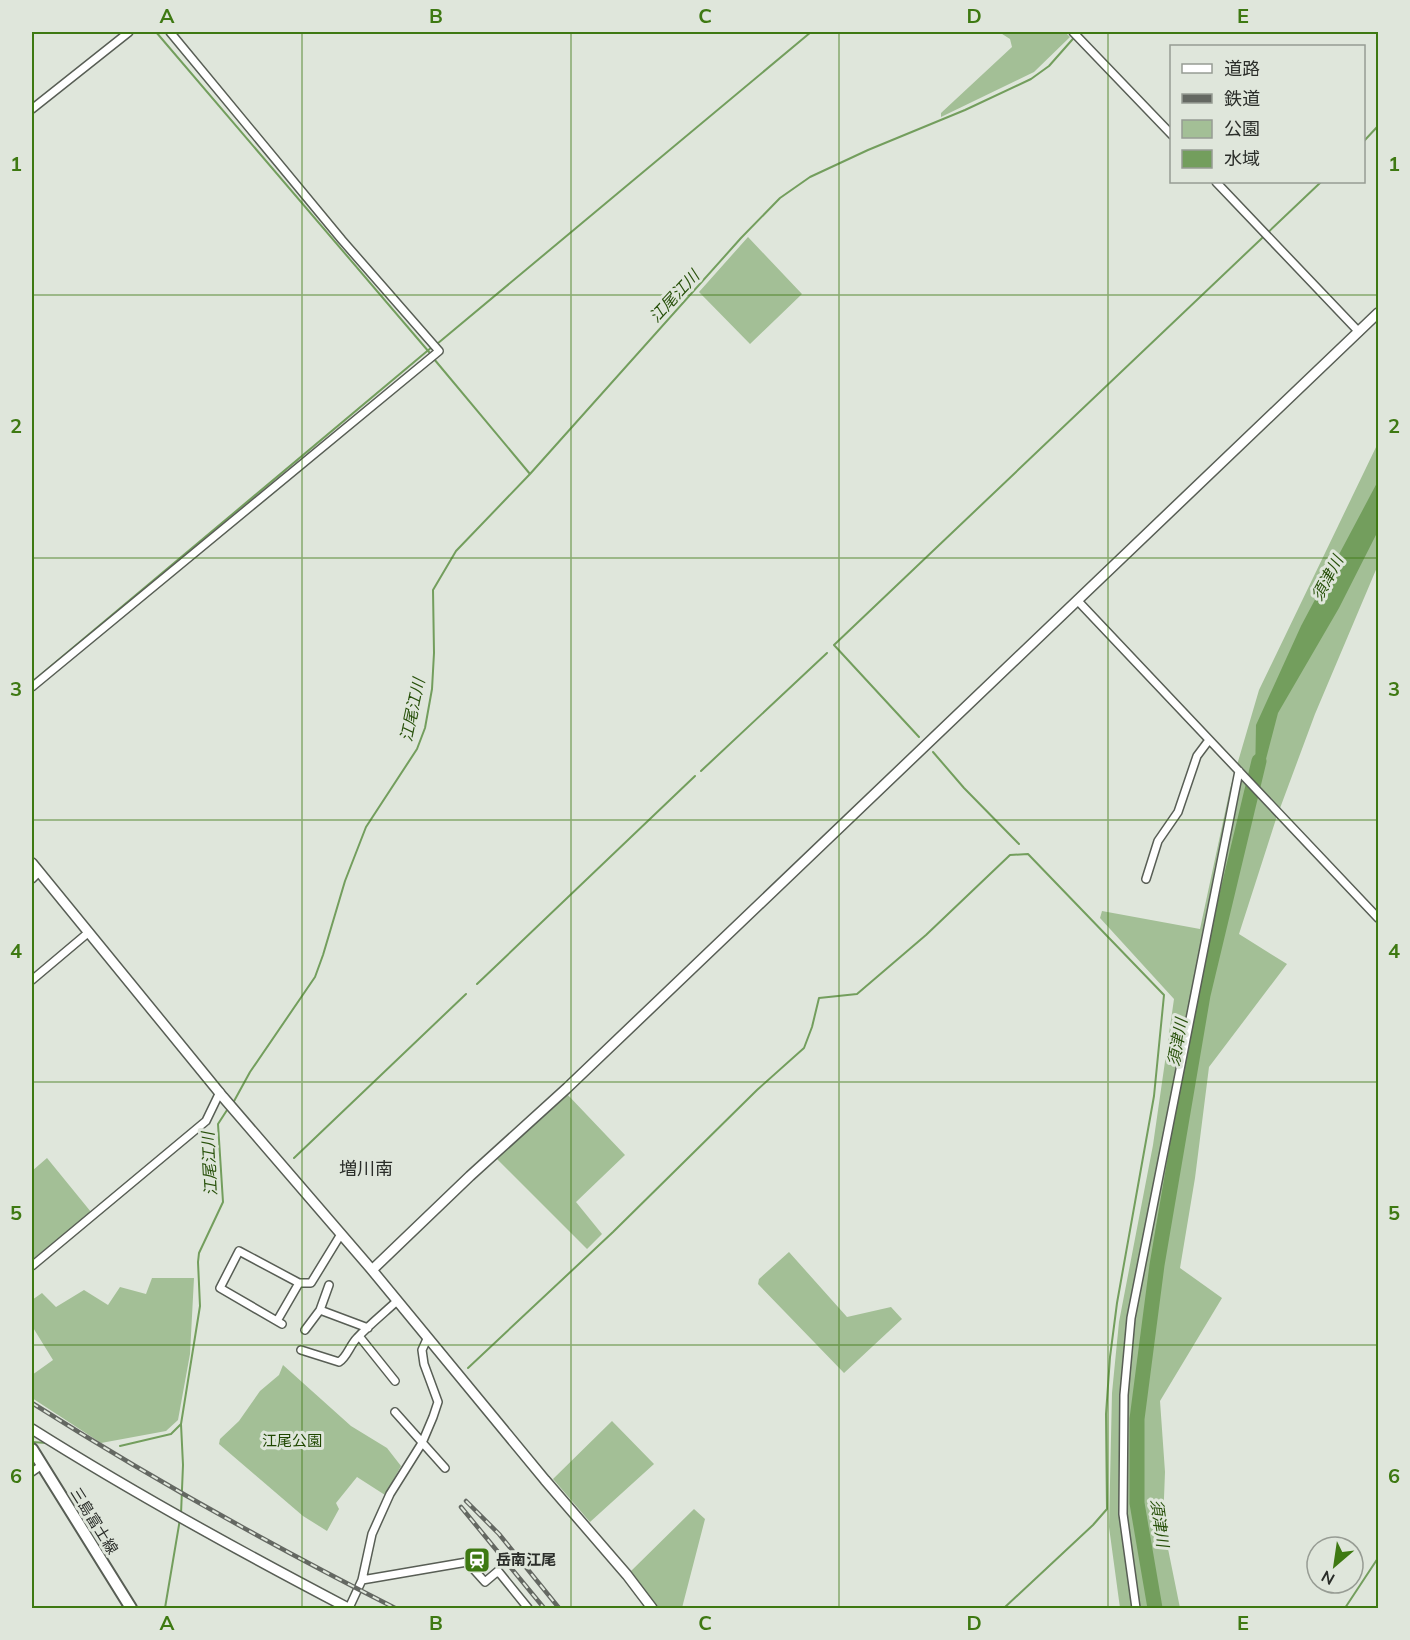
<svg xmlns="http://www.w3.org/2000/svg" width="1410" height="1640" font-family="Mulish,'Noto Sans JP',sans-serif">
<rect width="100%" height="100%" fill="#dfe6db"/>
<path fill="#a3bf96" d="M 999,32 L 1065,32 L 1070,37 L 1034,72 L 941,117 L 941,113 L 1012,47 L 1010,39 Z
M 748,237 L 802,294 L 750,344 L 699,292 Z
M 1378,443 L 1378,565 L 1315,714 L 1276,819 L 1239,934 L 1287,964 L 1209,1067 L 1195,1178 L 1180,1268 L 1222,1298 L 1160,1401 L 1165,1472 L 1163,1524 L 1180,1608 L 1120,1608 L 1109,1527 L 1112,1393 L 1119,1322 L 1153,1145 L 1174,999 L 1100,918 L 1102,911 L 1200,929 L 1230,789 L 1259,690 Z
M 566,1093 L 625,1155 L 576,1202 L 602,1234 L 587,1249 L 496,1158 Z
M 47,1158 L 91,1212 L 32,1260 L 32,1171 Z
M 789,1252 L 847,1317 L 891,1307 L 902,1319 L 844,1373 L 758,1284 L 759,1279 Z
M 152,1278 L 194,1278 L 190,1354 L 178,1420 L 166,1431 L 101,1443 L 32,1398 L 32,1375 L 53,1360 L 32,1326 L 32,1300 L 42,1293 L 56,1307 L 84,1290 L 108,1305 L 120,1287 L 146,1294 Z
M 283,1365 L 351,1426 L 387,1448 L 401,1466 L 385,1495 L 357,1477 L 336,1503 L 339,1509 L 327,1531 L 303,1516 L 219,1444 L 220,1439 L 239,1421 L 260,1391 L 279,1375 Z
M 612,1421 L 654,1464 L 590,1522 L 553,1479 Z
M 694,1509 L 705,1519 L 682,1608 L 658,1608 L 630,1572 Z"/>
<path fill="#739e5d" d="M 1378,481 L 1378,531 L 1339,608 L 1278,713 L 1260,782 L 1255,779 L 1256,725 L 1301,626 Z"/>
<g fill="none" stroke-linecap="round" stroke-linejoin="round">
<path stroke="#739e5d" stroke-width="2" d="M 156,32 L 429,352
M 1364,141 L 1378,126
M 437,344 L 811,32
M 434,359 L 530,474
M 32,682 L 432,347
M 919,737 L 834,645 L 1321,182
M 933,752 L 964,788 L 1019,844
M 701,771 L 827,653
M 477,984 L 695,776
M 233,1103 L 250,1072 L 315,977 L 323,955 L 345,881 L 366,827 L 417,749 L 425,728 L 432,689 L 434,653 L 433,590 L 456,551 L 530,474 L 741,238 L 780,198 L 810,177 L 868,150 L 965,110 L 1031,79 L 1049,66 L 1079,32
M 294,1158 L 466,994
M 468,1368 L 613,1232 L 757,1090 L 804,1048 L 812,1027 L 819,998 L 857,994 L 926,935 L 1010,855 L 1028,854 L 1164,995 L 1154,1096 L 1117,1303 L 1110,1357 L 1106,1414 L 1107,1509 L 1093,1525 L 1004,1608
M 32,1442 L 47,1443
M 120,1446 L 171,1434 L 181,1424
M 181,1514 L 183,1465 L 181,1424 L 200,1306 L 198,1262 L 199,1253 L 223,1202 L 218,1124 L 229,1107
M 165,1608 L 180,1519
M 1345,1608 L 1378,1558"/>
<path stroke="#739e5d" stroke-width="15" d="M 1155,1608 L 1137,1503 L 1137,1419 L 1157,1265 L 1203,995 L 1259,761"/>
<defs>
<path id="street" d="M 1073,32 L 1172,135
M 32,109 L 129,32
M 1216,182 L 1359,332
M 1077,600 L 1378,918
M 32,687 L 439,351 L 342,240 L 170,32
M 32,879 L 39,872
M 1146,879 L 1158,841 L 1178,812 L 1197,756 L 1209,740
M 32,980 L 89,932
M 32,1266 L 206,1121 L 220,1092
M 320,1310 L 329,1285
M 277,1321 L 299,1283
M 282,1324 L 220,1288 L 239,1251 L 299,1283 L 311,1283 L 341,1234
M 305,1330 L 320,1310 L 368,1328
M 359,1336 L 395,1381
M 301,1350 L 339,1362 C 347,1357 350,1345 357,1338 C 369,1325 384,1313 397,1301
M 395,1412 L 445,1468
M 32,1472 L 42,1465
M 362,1580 L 467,1562 L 485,1582 L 498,1571 L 528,1608
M 349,1608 L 362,1580 L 372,1534 L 390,1494 L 422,1443 L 433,1417 L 438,1402 L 424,1364 L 422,1350 L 427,1339
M 1136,1608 L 1123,1514 L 1124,1395 L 1131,1318 L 1239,771"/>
<path id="secondary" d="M 32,863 L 223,1097 L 372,1270 L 545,1480 L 627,1575 L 652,1608
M 372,1270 L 470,1176 L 567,1088 L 1378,313
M 32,1429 C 135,1494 241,1552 348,1608"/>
<path id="primary" d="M 32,1449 L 131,1608"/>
</defs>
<use href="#street" stroke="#585e55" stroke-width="10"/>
<use href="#secondary" stroke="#585e55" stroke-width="12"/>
<use href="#primary" stroke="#585e55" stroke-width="14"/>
<use href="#street" stroke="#fff" stroke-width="7"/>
<use href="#secondary" stroke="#fff" stroke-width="9"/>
<use href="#primary" stroke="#fff" stroke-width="10"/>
<defs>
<path id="rail" d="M 32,1403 C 149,1477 271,1545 395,1608
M 466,1501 L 499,1534 L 559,1608
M 461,1507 L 544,1608"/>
</defs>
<use href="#rail" stroke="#646862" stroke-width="4.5"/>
<use href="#rail" stroke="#dfe6db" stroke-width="2" stroke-dasharray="7" stroke-linecap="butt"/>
</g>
<path fill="none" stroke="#3e7912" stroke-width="1.5" stroke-opacity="0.55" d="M 302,32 L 302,1608M 571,32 L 571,1608M 839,32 L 839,1608M 1108,32 L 1108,1608M 32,295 L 1378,295M 32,558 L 1378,558M 32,820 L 1378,820M 32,1082 L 1378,1082M 32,1345 L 1378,1345"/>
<defs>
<symbol id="station-square" viewBox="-11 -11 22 22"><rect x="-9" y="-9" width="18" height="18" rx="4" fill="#3e7912" stroke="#dfe6db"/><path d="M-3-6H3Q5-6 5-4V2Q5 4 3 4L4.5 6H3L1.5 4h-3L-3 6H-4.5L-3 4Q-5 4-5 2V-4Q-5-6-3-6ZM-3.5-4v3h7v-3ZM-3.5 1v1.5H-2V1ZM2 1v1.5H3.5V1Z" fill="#fff"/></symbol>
</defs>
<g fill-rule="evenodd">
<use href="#station-square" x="462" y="1545" width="30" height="30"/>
</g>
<g text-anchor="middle" stroke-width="6" stroke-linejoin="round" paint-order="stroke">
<g font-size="15" fill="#1f4700" stroke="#dfe6db">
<text x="292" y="1446">江尾公園</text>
</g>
<g font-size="15" fill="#2a2d29" stroke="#dfe6db">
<text transform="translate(94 1521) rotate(58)" y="5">三島富士線</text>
</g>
<g font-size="15" font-weight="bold" fill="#2a2d29" stroke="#dfe6db" text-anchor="start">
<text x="496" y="1565">岳南江尾</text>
</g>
<g font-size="16" font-style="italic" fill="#28510b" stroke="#dfe6db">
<text transform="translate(674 296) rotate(-47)" y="6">江尾江川</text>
<text transform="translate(1327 578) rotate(-62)" y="6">須津川</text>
<text transform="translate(412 710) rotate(-78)" y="6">江尾江川</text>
<text transform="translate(1177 1042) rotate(-80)" y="6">須津川</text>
<text transform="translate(209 1164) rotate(-93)" y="6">江尾江川</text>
<text transform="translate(1160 1523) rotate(82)" y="6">須津川</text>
</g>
<g font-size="18" fill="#2a2d29" stroke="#dfe6db">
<text x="366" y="1175">増川南</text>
</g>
</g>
<rect width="1410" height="1640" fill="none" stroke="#dfe6db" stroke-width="66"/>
<rect x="1170" y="45" width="195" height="138" fill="#dfe6db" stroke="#979c94" stroke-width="1.5"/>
<rect x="1182" y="64" width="30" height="9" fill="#ffffff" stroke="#979c94" stroke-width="1.5"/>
<text x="1224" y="75" font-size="18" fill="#2a2d29">道路</text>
<rect x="1182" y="94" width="30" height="9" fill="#646862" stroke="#979c94" stroke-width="1.5"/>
<text x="1224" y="105" font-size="18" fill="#2a2d29">鉄道</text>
<rect x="1182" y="120" width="30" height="18" fill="#a3bf96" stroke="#979c94" stroke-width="1.5"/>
<text x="1224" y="135" font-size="18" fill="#2a2d29">公園</text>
<rect x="1182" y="150" width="30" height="18" fill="#739e5d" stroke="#979c94" stroke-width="1.5"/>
<text x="1224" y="165" font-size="18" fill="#2a2d29">水域</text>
<g transform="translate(1335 1565) rotate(209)"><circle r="28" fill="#dfe6db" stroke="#979c94" stroke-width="1.5"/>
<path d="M0-4.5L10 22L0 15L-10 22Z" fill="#3e7912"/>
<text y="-9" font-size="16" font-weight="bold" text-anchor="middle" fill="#2a2d29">N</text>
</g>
<rect x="33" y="33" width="1344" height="1574" fill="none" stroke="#3e7912" stroke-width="2"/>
<g font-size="20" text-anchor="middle" font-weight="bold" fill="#3e7912">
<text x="167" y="23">A</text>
<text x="436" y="23">B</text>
<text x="705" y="23">C</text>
<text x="974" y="23">D</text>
<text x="1243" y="23">E</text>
<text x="16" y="171">1</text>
<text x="1394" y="171">1</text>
<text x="16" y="433">2</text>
<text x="1394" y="433">2</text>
<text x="16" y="696">3</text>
<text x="1394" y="696">3</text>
<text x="16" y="958">4</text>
<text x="1394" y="958">4</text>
<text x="16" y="1220">5</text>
<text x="1394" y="1220">5</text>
<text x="16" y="1483">6</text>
<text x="1394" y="1483">6</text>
<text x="167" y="1630">A</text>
<text x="436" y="1630">B</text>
<text x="705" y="1630">C</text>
<text x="974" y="1630">D</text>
<text x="1243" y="1630">E</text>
</g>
</svg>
